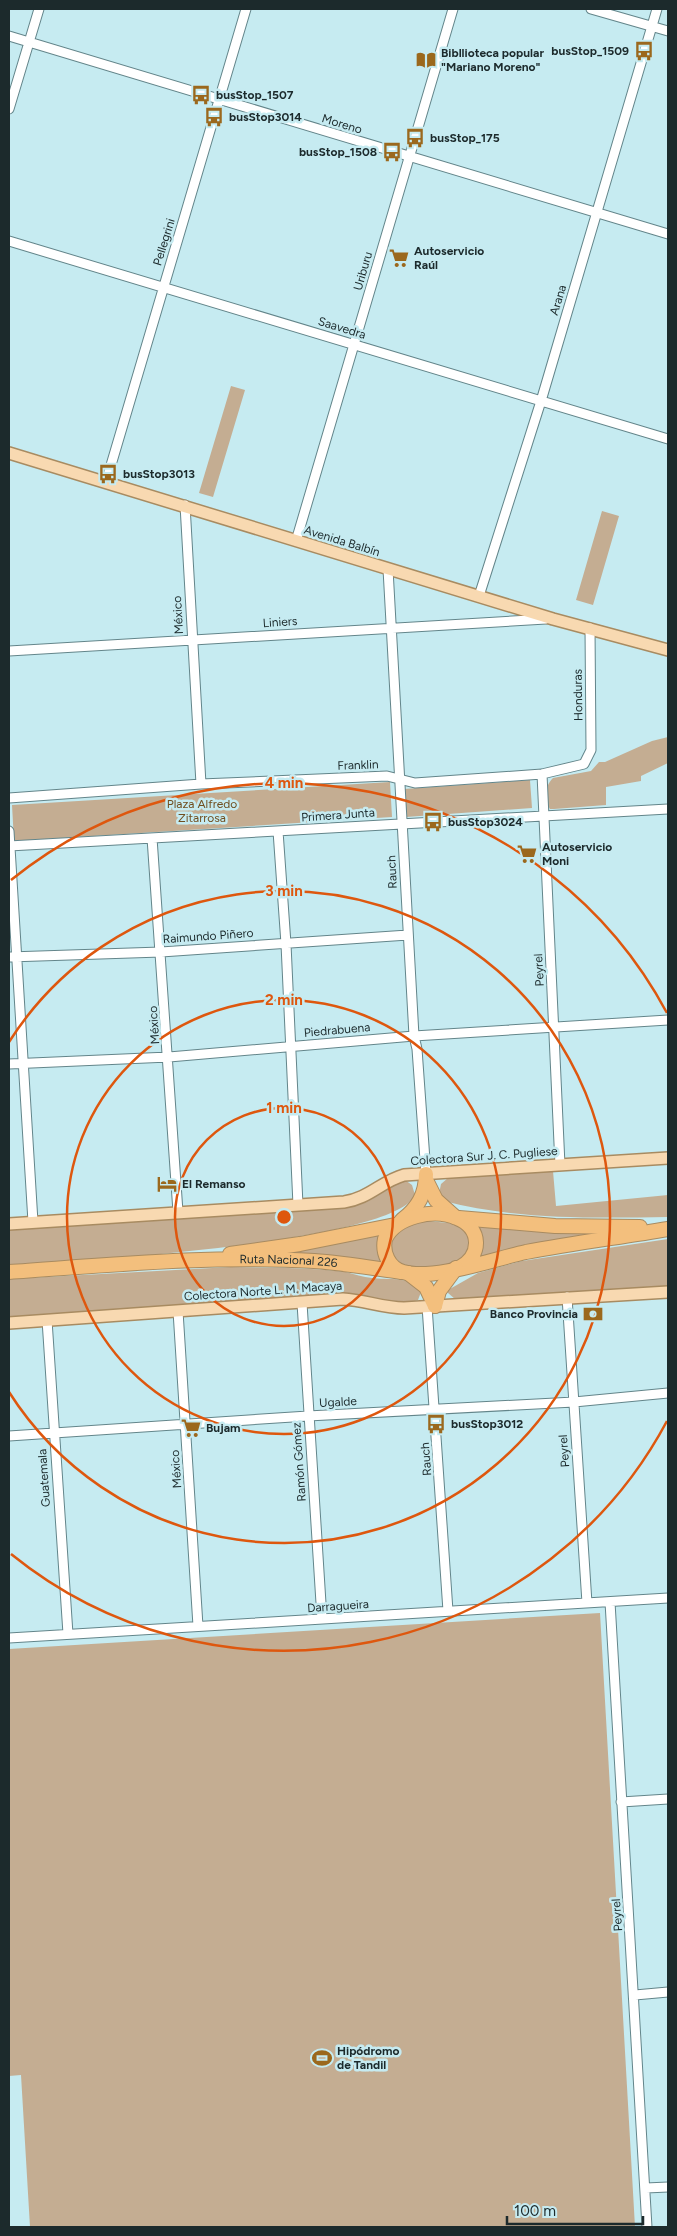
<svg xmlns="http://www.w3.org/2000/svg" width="677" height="2236" font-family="Figtree,sans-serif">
<rect width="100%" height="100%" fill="#c6ebf1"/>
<path fill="#c4ad92" d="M 231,386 L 245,390 L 213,497 L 199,493 Z
M 602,511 L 619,516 L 593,605 L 576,600 Z
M 668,737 L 668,763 L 641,776 L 641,781 L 606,787 L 606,805 L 554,809 L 550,809 C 543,799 545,786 553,778 L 591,771 L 599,762 L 605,762 L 652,741 Z
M 530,780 L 532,808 L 406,817 L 404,789 Z
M 390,782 L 392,817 L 14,841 L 12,805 Z
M 553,1171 L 556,1206 L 668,1195 L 668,1217 C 592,1218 518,1220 444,1201 L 439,1194 L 441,1184 L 448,1178 Z
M 405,1180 L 412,1185 L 415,1195 C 394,1243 67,1262 9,1266 L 9,1227 L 337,1207 Z
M 428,1221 L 458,1224 L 471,1238 L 467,1257 L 448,1266 L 419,1268 L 402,1264 L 392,1255 L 390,1240 L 407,1224 Z
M 476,1222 L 621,1232 L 478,1259 L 483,1242 Z
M 383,1229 L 386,1267 L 244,1254 Z
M 668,1239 L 668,1286 L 455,1299 L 448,1293 L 448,1290 L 478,1273 L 522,1261 Z
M 231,1267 C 269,1268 308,1267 346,1272 C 354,1274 363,1277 372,1278 C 385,1280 416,1276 421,1292 L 418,1300 C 393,1309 372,1295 348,1295 L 9,1317 L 9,1279 Z
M 600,1613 L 635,2227 L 30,2227 L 21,2075 L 9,2076 L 9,1649 Z"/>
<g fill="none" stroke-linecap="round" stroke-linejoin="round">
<defs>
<path id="minor" d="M 591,9 L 668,31
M 9,36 L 668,234
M 9,109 L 39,9
M 9,241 L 668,439
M 106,482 L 246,9
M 185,505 L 201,784
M 296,541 L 453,9
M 388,569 L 414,1036 L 417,1049 L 426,1174
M 479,596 L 541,401 L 657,9
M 9,651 L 546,619
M 542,774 L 560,1165
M 9,798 L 201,784 L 387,776 L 415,783 L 542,774 L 584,764 L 591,750 L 590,628
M 9,831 L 33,1222
M 278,831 L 286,944 L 298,1205
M 152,838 L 178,1212
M 9,846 L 668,809
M 9,957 L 161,952 L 408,935
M 9,1064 L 169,1057 L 414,1036 L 668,1020
M 567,1297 L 587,1603
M 302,1303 L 322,1619
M 427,1306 L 448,1611
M 178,1311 L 198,1626
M 47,1320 L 68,1634
M 9,1436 L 308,1416 L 574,1402 L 668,1393
M 610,1602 L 647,2227
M 9,1638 L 668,1598
M 621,1802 L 668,1799
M 635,1995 L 668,1992
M 646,2188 L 668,2187"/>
<path id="major" d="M 9,453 L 553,619 L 668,650
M 9,1224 L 344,1202 C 368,1199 382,1181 404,1175 L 668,1158
M 9,1323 L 343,1299 C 364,1300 383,1308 404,1308 L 668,1292"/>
<g id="highway">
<path d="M 426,1180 L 436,1200 L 455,1217"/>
<path d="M 459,1218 L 555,1226 L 640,1227"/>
<path d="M 402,1220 C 418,1208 426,1194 426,1174"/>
<path d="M 230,1254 L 300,1244 L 395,1225"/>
<path d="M 459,1268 C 482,1256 482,1228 457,1218 C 434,1208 396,1216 385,1239 C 382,1253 389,1268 403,1272 C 433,1281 494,1259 526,1252 C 573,1243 621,1237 668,1229"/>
<path id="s1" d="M 9,1272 C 110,1265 212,1255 314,1261 C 343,1263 372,1268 401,1272"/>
<path d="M 408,1273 L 426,1287 L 435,1306"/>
<path d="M 435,1306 L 439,1291 L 456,1268"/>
</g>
</defs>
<use href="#minor" stroke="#63858a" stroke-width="11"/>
<use href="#major" stroke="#a88b61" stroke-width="14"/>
<use href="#highway" stroke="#a88b61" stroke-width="16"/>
<use href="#minor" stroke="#fff" stroke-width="9"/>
<use href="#major" stroke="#f8d9b1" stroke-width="11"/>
<use href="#highway" stroke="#f3bf7d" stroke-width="14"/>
</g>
<g fill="none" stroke="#de570e" stroke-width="2.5">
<circle cx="284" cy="1217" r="109"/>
<circle cx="284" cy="1217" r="217"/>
<path d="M9 1042A326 326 0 1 1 9 1392"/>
<path d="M667 1421A434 434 0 0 1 11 1554M11 880A434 434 0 0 1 667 1013"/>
</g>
<defs>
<symbol id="bus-bare" viewBox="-9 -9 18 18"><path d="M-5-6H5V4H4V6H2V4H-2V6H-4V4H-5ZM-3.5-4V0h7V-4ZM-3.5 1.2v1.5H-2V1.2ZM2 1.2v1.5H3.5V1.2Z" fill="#9b681d" stroke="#c6ebf1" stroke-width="2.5" paint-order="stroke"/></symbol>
<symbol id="library-bare" viewBox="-9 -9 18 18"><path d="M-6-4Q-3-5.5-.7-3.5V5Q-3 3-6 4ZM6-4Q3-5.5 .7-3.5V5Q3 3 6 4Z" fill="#9b681d" stroke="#c6ebf1" stroke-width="2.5" paint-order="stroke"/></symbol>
<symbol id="supermarket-bare" viewBox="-9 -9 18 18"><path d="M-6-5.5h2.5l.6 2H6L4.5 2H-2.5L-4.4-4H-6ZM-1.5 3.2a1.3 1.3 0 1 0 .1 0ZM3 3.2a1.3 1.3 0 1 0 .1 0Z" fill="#9b681d" stroke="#c6ebf1" stroke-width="2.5" paint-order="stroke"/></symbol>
<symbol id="hotel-bare" viewBox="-9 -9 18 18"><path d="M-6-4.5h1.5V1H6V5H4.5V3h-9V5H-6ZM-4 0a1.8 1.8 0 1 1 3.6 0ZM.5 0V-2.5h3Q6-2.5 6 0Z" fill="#9b681d" stroke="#c6ebf1" stroke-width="2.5" paint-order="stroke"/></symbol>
<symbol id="bank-bare" viewBox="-9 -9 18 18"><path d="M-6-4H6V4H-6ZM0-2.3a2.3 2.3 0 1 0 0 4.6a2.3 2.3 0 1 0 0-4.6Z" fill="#9b681d" stroke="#c6ebf1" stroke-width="2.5" paint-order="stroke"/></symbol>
<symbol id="stadium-bare" viewBox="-9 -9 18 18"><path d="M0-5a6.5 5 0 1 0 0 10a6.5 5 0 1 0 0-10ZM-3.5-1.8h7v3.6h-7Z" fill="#9b681d" stroke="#c6ebf1" stroke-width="2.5" paint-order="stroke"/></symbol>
</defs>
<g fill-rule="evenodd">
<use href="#bus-bare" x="630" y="37" width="28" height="28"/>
<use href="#library-bare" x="412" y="46" width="28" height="28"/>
<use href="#bus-bare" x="187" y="81" width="28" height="28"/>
<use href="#bus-bare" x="200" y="103" width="28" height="28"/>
<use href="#bus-bare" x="401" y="124" width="28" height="28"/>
<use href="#bus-bare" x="378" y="138" width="28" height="28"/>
<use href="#supermarket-bare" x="385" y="244" width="28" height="28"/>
<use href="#bus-bare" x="94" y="460" width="28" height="28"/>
<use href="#bus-bare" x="419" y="808" width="28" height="28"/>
<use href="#supermarket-bare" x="513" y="840" width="28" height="28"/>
<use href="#hotel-bare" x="153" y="1170" width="28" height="28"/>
<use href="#bank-bare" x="579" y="1300" width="28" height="28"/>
<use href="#bus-bare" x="422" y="1410" width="28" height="28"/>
<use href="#supermarket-bare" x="177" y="1414" width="28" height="28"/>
<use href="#stadium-bare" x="308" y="2044" width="28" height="28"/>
</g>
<g text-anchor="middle" stroke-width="5" stroke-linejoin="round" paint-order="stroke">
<g font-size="12" font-weight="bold" fill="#1c2a2c" stroke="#c6ebf1" text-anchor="start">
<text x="629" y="55" text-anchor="end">busStop_1509</text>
<text x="441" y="57">Bibllioteca popular<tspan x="441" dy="14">"Mariano Moreno"</tspan></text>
<text x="216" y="99">busStop_1507</text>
<text x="229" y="121">busStop3014</text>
<text x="430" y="142">busStop_175</text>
<text x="377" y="156" text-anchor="end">busStop_1508</text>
<text x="414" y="255">Autoservicio<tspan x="414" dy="14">Raúl</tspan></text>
<text x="123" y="478">busStop3013</text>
<text x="448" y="826">busStop3024</text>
<text x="542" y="851">Autoservicio<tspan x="542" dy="14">Moni</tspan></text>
<text x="182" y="1188">El Remanso</text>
<text x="578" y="1318" text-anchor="end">Banco Provincia</text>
<text x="451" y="1428">busStop3012</text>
<text x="206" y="1432">Bujam</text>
<text x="337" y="2055">Hipódromo<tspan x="337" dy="14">de Tandil</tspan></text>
</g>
<g font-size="12" fill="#1c2a2c" stroke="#c6ebf1">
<text transform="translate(342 124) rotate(17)" y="4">Moreno</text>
<text transform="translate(164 242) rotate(-73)" y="4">Pellegrini</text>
<text transform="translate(363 271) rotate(-74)" y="4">Uriburu</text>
<text transform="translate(558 300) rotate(-73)" y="4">Arana</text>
<text transform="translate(342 328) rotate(17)" y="4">Saavedra</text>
<text transform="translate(342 541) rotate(17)" y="4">Avenida Balbín</text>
<text transform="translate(178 615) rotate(-93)" y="4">México</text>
<text transform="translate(280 622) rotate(-4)" y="4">Liniers</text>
<text transform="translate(578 695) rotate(-91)" y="4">Honduras</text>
<text transform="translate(358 765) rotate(-2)" y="4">Franklin</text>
<text transform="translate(338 815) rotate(-4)" y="4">Primera Junta</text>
<text transform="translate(392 872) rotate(-93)" y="4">Rauch</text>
<text transform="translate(208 936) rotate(-4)" y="4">Raimundo Piñero</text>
<text transform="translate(539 970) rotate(-93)" y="4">Peyrel</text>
<text transform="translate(154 1025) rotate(-94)" y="4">México</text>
<text transform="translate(337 1030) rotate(-5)" y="4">Piedrabuena</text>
<text transform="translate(484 1156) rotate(-4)" y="4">Colectora Sur J. C. Pugliese</text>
<text dy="4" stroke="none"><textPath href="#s1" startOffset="280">Ruta Nacional 226</textPath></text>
<text transform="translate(263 1291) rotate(-4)" y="4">Colectora Norte L. M. Macaya</text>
<text transform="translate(338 1402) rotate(-3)" y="4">Ugalde</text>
<text transform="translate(564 1451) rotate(-94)" y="4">Peyrel</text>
<text transform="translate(426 1459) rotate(-94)" y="4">Rauch</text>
<text transform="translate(299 1462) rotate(-94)" y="4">Ramón Gómez</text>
<text transform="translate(176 1469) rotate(-94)" y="4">México</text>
<text transform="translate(44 1478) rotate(-94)" y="4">Guatemala</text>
<text transform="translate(338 1606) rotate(-4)" y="4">Darragueira</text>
<text transform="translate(617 1915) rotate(-94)" y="4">Peyrel</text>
</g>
<g font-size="12" fill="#704e1f" stroke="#c6ebf1">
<text x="202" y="808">Plaza Alfredo<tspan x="202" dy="14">Zitarrosa</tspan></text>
</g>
</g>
<circle cx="284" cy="1217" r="8" fill="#de570e" stroke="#c6ebf1" stroke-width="2.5"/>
<g font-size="15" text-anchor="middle" font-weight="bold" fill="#de570e" stroke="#c6ebf1" stroke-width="5" stroke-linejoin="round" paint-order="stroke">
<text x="284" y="788">4 min</text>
<text x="284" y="896">3 min</text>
<text x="284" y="1005">2 min</text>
<text x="284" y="1113">1 min</text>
</g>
<rect width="677" height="2236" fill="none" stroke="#1c2a2c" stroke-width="20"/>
<path d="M507 2216v8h136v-8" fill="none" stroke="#1c2a2c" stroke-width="2.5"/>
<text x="514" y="2216" font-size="15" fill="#1c2a2c" stroke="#c6ebf1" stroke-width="4" paint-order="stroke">100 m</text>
</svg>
